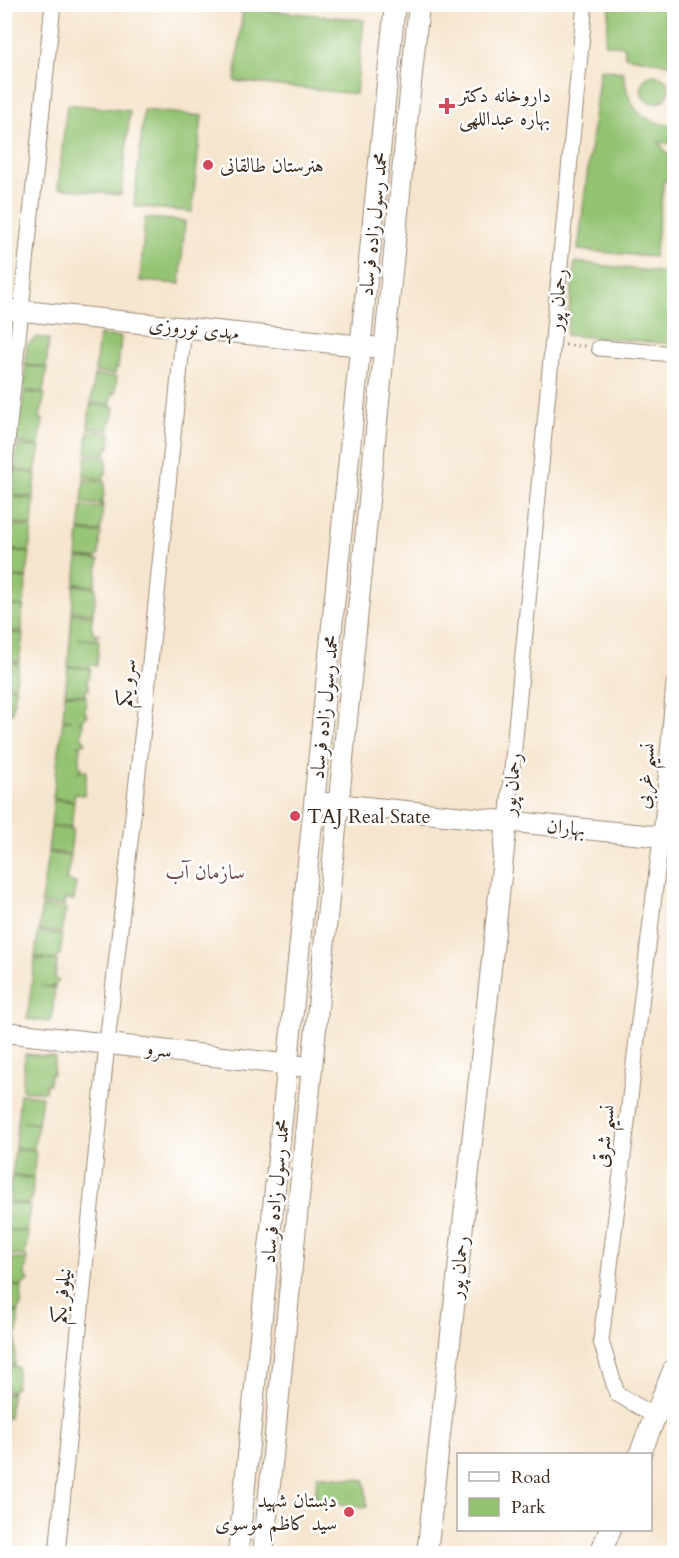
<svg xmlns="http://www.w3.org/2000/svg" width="679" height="1558" font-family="Cardo,Amiri,serif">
<rect width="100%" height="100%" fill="#fff"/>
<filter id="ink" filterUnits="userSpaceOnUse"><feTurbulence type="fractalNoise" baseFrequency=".0167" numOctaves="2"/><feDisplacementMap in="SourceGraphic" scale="12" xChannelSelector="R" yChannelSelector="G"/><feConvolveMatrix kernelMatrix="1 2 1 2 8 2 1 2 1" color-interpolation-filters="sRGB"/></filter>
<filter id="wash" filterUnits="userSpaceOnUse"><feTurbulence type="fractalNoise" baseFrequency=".008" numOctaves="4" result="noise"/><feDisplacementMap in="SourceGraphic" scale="24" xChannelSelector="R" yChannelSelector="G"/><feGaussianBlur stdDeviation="1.35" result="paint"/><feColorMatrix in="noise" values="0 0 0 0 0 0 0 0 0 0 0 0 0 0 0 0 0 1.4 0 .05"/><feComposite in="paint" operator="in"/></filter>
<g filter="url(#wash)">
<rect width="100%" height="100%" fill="#f6e5ce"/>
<path fill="#93c271" stroke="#677648" stroke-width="1.5" d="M 610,5 L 674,5 L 674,68 L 669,64 L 625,56 L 624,46 L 605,44 Z
M 243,8 L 364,20 L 356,94 L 235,81 Z
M 600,69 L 623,72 C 630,109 636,120 674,126 L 674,144 L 659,142 L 670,158 L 669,165 L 674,167 L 673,181 L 664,180 L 654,257 L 578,250 Z
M641 89a14 14 0 1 1 28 0a14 14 0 1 1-28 0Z
M 67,104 L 130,111 L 121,195 L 58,188 Z
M 144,110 L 202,116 L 192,212 L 134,206 Z
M 145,218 L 185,221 L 180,284 L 140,281 Z
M 575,262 L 674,274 L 674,344 L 566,335 Z
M 99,335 L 121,337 L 118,368 L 116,368 L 115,374 L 95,372 Z
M 37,337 L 49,339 L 46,367 L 25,365 L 27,345 Z
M 26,366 L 47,368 L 43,392 L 24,391 Z
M 94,375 L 117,377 L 115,394 L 112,393 L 111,405 L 91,403 Z
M 24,392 L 45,394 L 40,418 L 37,418 L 43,419 L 39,446 L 16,442 Z
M 90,405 L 114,407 L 112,421 L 110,421 L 109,430 L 88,428 Z
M 88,431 L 111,433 L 110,448 L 107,447 L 106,455 L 86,453 Z
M 18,445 L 40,447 L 35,472 L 15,469 Z
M 86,456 L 107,458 L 106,474 L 104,474 L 104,479 L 84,477 Z
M 15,471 L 36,474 L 33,497 L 12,495 Z
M 84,480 L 105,482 L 103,501 L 101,501 L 101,505 L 82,503 Z
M 14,497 L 34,499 L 32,525 L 11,523 Z
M 103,503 L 101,528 L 98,532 L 79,530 L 82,506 L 100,508 Z
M 11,525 L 32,527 L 29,552 L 8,549 Z
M 101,531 L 99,555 L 96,558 L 77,557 L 79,532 L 98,533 Z
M 9,551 L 30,553 L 26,578 L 6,576 Z
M 78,558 L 99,560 L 95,586 L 75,584 Z
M 6,577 L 27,579 L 23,606 L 5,604 Z
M 74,585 L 96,588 L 94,608 L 91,613 L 72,611 Z
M 5,605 L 24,607 L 22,613 L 22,632 L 5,630 Z
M 72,613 L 91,615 L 93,613 L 91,628 L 93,629 L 93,633 L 99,634 L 95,640 L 78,639 L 99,640 L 97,666 L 90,665 L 90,668 L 68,666 Z
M 5,632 L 23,634 L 19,662 L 5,660 Z
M 5,662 L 19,664 L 15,686 L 5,685 Z
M 68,667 L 91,669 L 87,683 L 89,685 L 89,690 L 85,690 L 85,695 L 65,693 Z
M 5,687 L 16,688 L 12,713 L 5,712 Z
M 65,694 L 86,696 L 85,712 L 87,715 L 80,721 L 83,722 L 81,736 L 86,743 L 78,746 L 81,747 L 79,764 L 82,768 L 76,774 L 82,770 L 87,771 L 84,795 L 75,794 L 74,800 L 53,798 L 63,720 L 71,720 L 63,719 Z
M 54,799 L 74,802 L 71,827 L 51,825 Z
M 51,827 L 73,829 L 70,854 L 48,851 Z
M 48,853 L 71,856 L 66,881 L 76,883 L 74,900 L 65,899 L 64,906 L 41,903 Z
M 42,906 L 66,909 L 61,933 L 39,930 Z
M 38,932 L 62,935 L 60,955 L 55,960 L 35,957 Z
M 35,959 L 57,961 L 55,978 L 59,981 L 52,987 L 41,986 L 52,988 L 55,986 L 52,1016 L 49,1022 L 27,1019 Z
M 25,1054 L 55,1057 L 53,1074 L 50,1074 L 49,1084 L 46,1084 L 45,1092 L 22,1090 Z
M 20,1094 L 42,1096 L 38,1123 L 23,1122 L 38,1124 L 34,1149 L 15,1147 Z
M 15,1149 L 36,1151 L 33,1177 L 12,1175 Z
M 11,1177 L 33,1178 L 32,1200 L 29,1200 L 28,1204 L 9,1202 Z
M 8,1203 L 30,1206 L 26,1231 L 6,1229 Z
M 6,1230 L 28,1232 L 25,1256 L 5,1254 Z
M 27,1257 L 25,1275 L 29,1280 L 21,1286 L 5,1284 L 5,1258 L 24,1259 Z
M 5,1285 L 22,1287 L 21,1306 L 17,1312 L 5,1310 Z
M 19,1308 L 17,1334 L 5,1333 L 5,1312 L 17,1313 Z
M 4,1335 L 16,1336 L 15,1365 L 5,1364 Z
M 5,1366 L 18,1367 L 16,1388 L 12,1389 L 9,1418 L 5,1418 L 5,1394 L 9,1394 L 11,1390 L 5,1392 Z
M 317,1475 L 365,1480 L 367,1507 L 315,1501 Z"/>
</g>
<g filter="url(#ink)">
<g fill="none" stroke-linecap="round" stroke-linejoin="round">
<defs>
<path id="minor" d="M 599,348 L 674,354
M 4,472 L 53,4
M 507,822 L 584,13
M 655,1416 L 617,1394 L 601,1341 L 661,837 L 674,684
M 57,1554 L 107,1043 L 146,702 L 184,327"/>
<path id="tertiary" d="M 4,309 L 372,347
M 326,803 L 674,838
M 4,1032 L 301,1066
M 238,1554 L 395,4
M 263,1554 L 419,4
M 427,1554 L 507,822"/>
<path id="secondary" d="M 640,1454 L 674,1369
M 600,1554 L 610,1530"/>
</defs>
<use href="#minor" stroke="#988876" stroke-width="17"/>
<use href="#tertiary" stroke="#988876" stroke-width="22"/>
<use href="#secondary" stroke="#988876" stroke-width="23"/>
<path stroke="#988876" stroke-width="3" stroke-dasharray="1.5 4.5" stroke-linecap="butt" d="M 565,345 L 585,346"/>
<use href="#minor" stroke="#fff" stroke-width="15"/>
<use href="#tertiary" stroke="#fff" stroke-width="20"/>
<use href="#secondary" stroke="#fff" stroke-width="21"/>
</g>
</g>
<g fill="#d1495b" stroke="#fff" stroke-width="2">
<path d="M444 97h6v6h6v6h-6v6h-6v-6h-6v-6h6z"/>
<circle cx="208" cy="165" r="6"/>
<circle cx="295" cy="816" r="6"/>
<circle cx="349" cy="1512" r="6"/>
</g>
<g text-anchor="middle" stroke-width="5" stroke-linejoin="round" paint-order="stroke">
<g font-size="20" fill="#3b2a1e" stroke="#fff" text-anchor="start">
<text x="459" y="102">داروخانه دکتر<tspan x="459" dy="23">بهاره عبداللهی</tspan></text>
<text x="220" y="172">هنرستان طالقانی</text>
<text x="307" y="823">TAJ Real State</text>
<text x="337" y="1507" text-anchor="end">دبستان شهید<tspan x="337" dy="23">سید کاظم موسوی</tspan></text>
</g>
<g font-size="20" fill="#3b2a1e" stroke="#fff">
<text transform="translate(373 224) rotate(-84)" y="7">محمد رسول زاده فرساد</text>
<text transform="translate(557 300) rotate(-85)" y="7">رحمان پور</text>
<text transform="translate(194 328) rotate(6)" y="7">مهدی نوروزی</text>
<text transform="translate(126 683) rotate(-84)" y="7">سرو یکم</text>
<text transform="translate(324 707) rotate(-84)" y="7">محمد رسول زاده فرساد</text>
<text transform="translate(645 776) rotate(-85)" y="7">نسیم غربی</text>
<text transform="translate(511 784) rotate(-84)" y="7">رحمان پور</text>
<text transform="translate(566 827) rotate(6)" y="7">بهاران</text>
<text transform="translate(159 1049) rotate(7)" y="7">سرو</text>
<text transform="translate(604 1136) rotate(-83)" y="7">نسیم شرقی</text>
<text transform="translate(275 1191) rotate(-84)" y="7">محمد رسول زاده فرساد</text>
<text transform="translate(458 1267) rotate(-84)" y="7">رحمان پور</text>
<text transform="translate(61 1296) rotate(-84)" y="7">نیلوفر یکم</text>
</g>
<g font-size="21" fill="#6e4e51" stroke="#fff">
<text x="205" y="879">سازمان آب</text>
</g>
</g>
<rect width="679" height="1558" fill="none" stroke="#fff" stroke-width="24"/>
<rect x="457" y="1453" width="195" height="78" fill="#ffffff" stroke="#b1aaa5" stroke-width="1.5"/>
<rect x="469" y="1472" width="30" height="9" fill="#ffffff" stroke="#b1aaa5" stroke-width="1.5"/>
<text x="511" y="1483" font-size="18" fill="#3b2a1e">Road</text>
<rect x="469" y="1498" width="30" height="18" fill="#93c271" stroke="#b1aaa5" stroke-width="1.5"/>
<text x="511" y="1513" font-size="18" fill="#3b2a1e">Park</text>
</svg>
